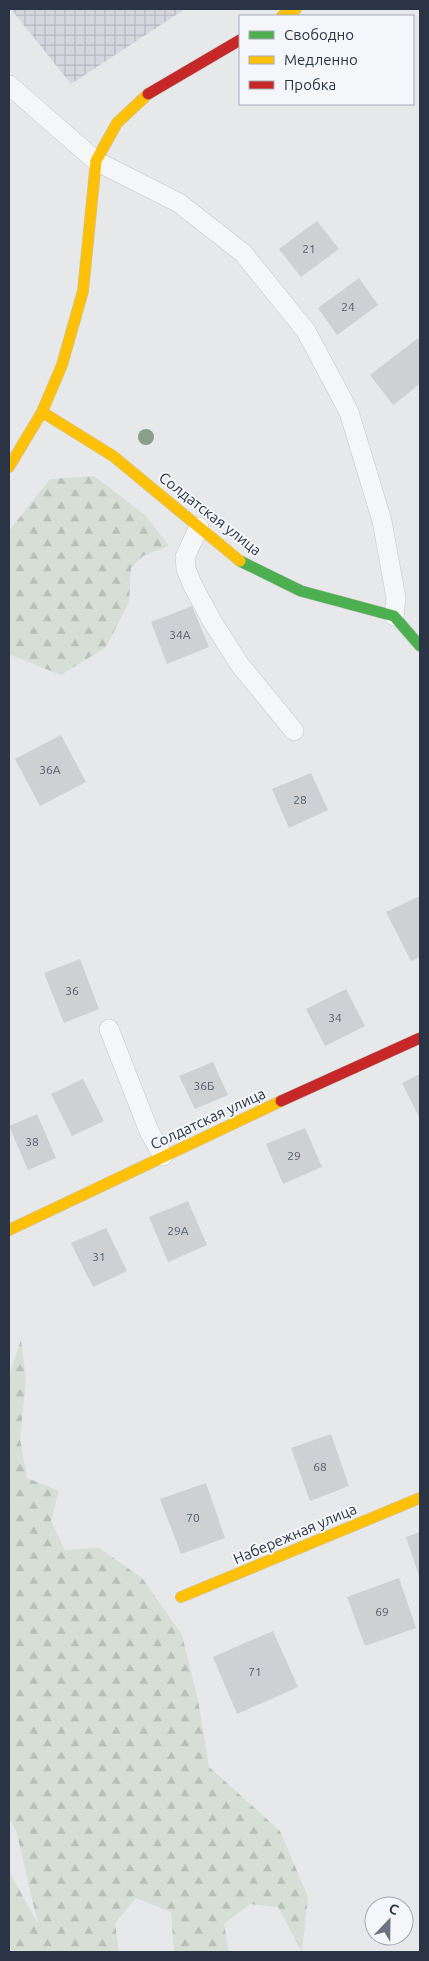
<svg xmlns="http://www.w3.org/2000/svg" width="429" height="1961" font-family="Ubuntu,sans-serif">
<defs>
<pattern id="industrial-grid" width="8" height="8" patternUnits="userSpaceOnUse" patternTransform="scale(1.25)"><rect width="8" height="8" fill="#d4d7dd"/><path d="M0 4h8M4 0v8" fill="none" stroke="#b6b9bf"/></pattern>
<pattern id="forest-firs" width="22" height="20" patternUnits="userSpaceOnUse" patternTransform="scale(1.25)"><rect width="22" height="20" fill="#d6ded6"/><path d="M5 1l3.5 6h-7zM16 11l3.5 6h-7z" fill="#b8bfb9"/></pattern>
</defs>
<rect width="100%" height="100%" fill="#e6e8ea"/>
<path fill="url(#industrial-grid)" d="M 11,9 L 185,9 L 71,84 Z"/>
<path fill="url(#forest-firs)" d="M 94,476 L 145,515 L 169,546 L 143,556 L 131,568 L 129,602 L 106,647 L 61,675 L 11,655 L 9,657 L 9,531 L 50,479 Z
M 21,1340 L 26,1380 L 20,1439 L 27,1478 L 59,1491 L 51,1521 L 65,1550 L 99,1548 L 142,1578 L 182,1635 L 198,1700 L 209,1767 L 280,1831 L 308,1897 L 302,1952 L 278,1907 L 250,1904 L 224,1924 L 229,1952 L 174,1952 L 171,1912 L 136,1898 L 115,1923 L 119,1952 L 9,1952 L 9,1871 L 38,1924 L 16,1830 L 9,1819 L 9,1376 Z"/>
<path fill="#ced0d3" d="M 317,221 L 339,249 L 301,277 L 279,249 Z
M 359,278 L 378,305 L 337,335 L 318,308 Z
M 418,338 L 420,340 L 420,384 L 393,405 L 370,375 Z
M 192,606 L 209,647 L 167,664 L 151,622 Z
M 61,735 L 86,782 L 40,806 L 15,759 Z
M 311,773 L 328,810 L 289,828 L 272,789 Z
M 420,896 L 420,957 L 411,961 L 386,912 Z
M 80,959 L 99,1009 L 64,1023 L 44,973 Z
M 346,989 L 365,1026 L 325,1046 L 306,1009 Z
M 213,1062 L 228,1095 L 195,1109 L 179,1076 Z
M 420,1074 L 420,1119 L 402,1083 Z
M 83,1079 L 104,1121 L 72,1136 L 51,1094 Z
M 37,1114 L 56,1158 L 28,1170 L 9,1126 Z
M 305,1128 L 322,1167 L 283,1184 L 266,1144 Z
M 188,1201 L 207,1245 L 168,1262 L 149,1217 Z
M 106,1228 L 127,1271 L 93,1287 L 71,1243 Z
M 331,1434 L 349,1486 L 310,1501 L 291,1448 Z
M 206,1483 L 225,1538 L 181,1554 L 160,1499 Z
M 420,1532 L 420,1579 L 406,1537 Z
M 399,1578 L 416,1628 L 365,1646 L 347,1597 Z
M 273,1631 L 298,1687 L 237,1714 L 213,1657 Z"/>
<g fill="none" stroke-linecap="round" stroke-linejoin="round">
<defs>
<path id="lane" d="M 9,85 L 96,161 L 179,203 L 243,253 L 306,331 L 349,412 L 382,521 L 396,598 L 394,616
M 199,527 L 185,557 L 186,569 L 193,586 L 212,621 L 240,665 L 294,731
M 109,1029 L 149,1131 L 163,1156"/>
<path id="fast" d="M 240,561 L 301,591 L 394,616 L 420,646"/>
<path id="slow" d="M 282,16 L 296,9
M 42,412 L 113,456 L 240,561
M 9,467 L 42,412 L 62,365 L 83,291 L 96,161 L 117,123 L 148,94
M 9,1230 L 281,1101
M 181,1597 L 420,1498"/>
<path id="jam" d="M 148,94 L 240,40
M 281,1101 L 420,1038"/>
</defs>
<use href="#lane" stroke="#c4c6c8" stroke-width="20"/>
<use href="#fast" stroke="#c4c6c8" stroke-width="12"/>
<use href="#slow" stroke="#c4c6c8" stroke-width="12"/>
<use href="#jam" stroke="#c4c6c8" stroke-width="12"/>
<use href="#lane" stroke="#f5f6f7" stroke-width="19"/>
<use href="#fast" stroke="#4caf50" stroke-width="11"/>
<use href="#slow" stroke="#ffc107" stroke-width="11"/>
<use href="#jam" stroke="#c62828" stroke-width="11"/>
</g>
<circle fill="#8a9e88" cx="146" cy="437" r="8"/>
<g text-anchor="middle" stroke-width="4" stroke-linejoin="round" paint-order="stroke">
<g font-size="12" fill="#545c69">
<text x="309" y="253">21</text>
<text x="348" y="311">24</text>
<text x="180" y="639">34А</text>
<text x="50" y="774">36А</text>
<text x="300" y="804">28</text>
<text x="72" y="995">36</text>
<text x="335" y="1022">34</text>
<text x="204" y="1090">36Б</text>
<text x="32" y="1146">38</text>
<text x="294" y="1160">29</text>
<text x="178" y="1235">29А</text>
<text x="99" y="1261">31</text>
<text x="320" y="1471">68</text>
<text x="193" y="1522">70</text>
<text x="382" y="1616">69</text>
<text x="255" y="1676">71</text>
</g>
<g font-size="15" fill="#2b3445" stroke="#f4f6f9">
<text transform="translate(210 514) rotate(38)" y="5">Солдатская улица</text>
<text transform="translate(208 1119) rotate(-25)" y="5">Солдатская улица</text>
<text transform="translate(295 1534) rotate(-23)" y="5">Набережная улица</text>
</g>
</g>
<rect width="429" height="1961" fill="none" stroke="#2b3445" stroke-width="20"/>
<rect x="239" y="15" width="175" height="90" fill="#f4f6f9" stroke="#a4a8b1"/>
<rect x="249" y="31" width="25" height="8" fill="#4caf50" stroke="#a4a8b1"/>
<text x="284" y="40" font-size="15" fill="#2b3445">Свободно</text>
<rect x="249" y="56" width="25" height="8" fill="#ffc107" stroke="#a4a8b1"/>
<text x="284" y="65" font-size="15" fill="#2b3445">Медленно</text>
<rect x="249" y="81" width="25" height="8" fill="#c62828" stroke="#a4a8b1"/>
<text x="284" y="90" font-size="15" fill="#2b3445">Пробка</text>
<g transform="translate(389 1921) rotate(22)"><circle r="24" fill="#f4f6f9" stroke="#a4a8b1"/>
<path d="M0-4L9 19L0 12L-9 19Z" fill="#6c737f"/>
<text y="-8" font-size="14" font-weight="bold" text-anchor="middle" fill="#2b3445">С</text>
</g>
</svg>
